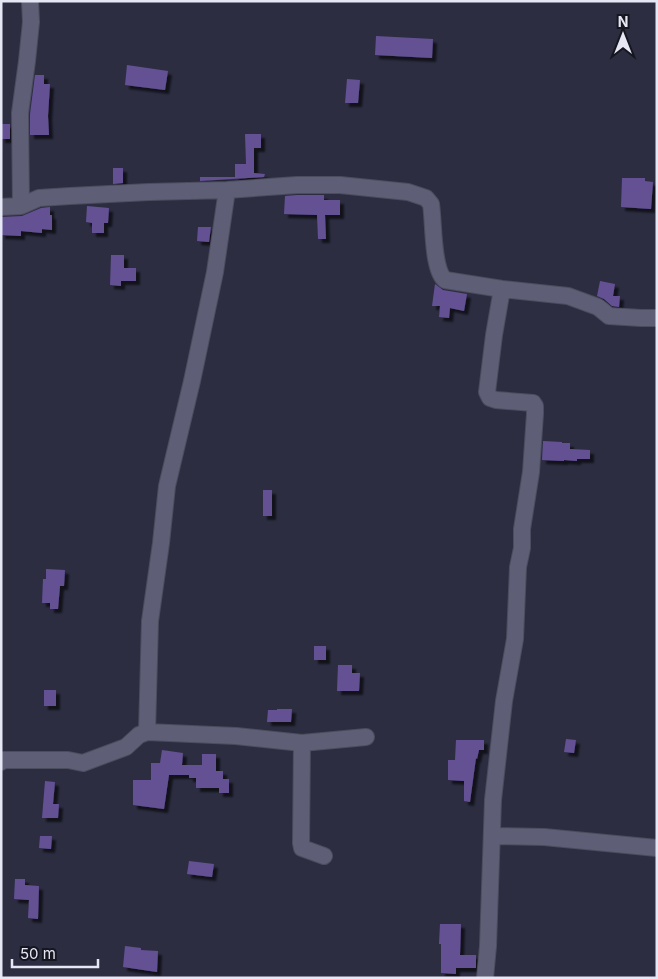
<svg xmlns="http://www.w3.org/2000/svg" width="658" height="979" font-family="Inter,sans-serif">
<defs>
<filter id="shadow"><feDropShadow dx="4" dy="4" stdDeviation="1" flood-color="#0009"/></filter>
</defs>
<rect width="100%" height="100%" fill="#2c2d41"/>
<path fill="#635194" filter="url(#shadow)" d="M 376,36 L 433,39 L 432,58 L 375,55 Z
M 127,65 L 168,71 L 165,90 L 125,85 Z
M 35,75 L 44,75 L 44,84 L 50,84 L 48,116 L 49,135 L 30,135 L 30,114 Z
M 347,79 L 360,80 L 358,103 L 345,103 Z
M 1,124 L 10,124 L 10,139 L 1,139 Z
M 245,134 L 261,134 L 261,148 L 254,148 L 254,173 L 265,174 L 264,177 L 200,181 L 200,177 L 235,177 L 235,164 L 246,164 Z
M 113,168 L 123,168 L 123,183 L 113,184 Z
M 622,178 L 645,178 L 645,181 L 653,182 L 651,209 L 621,207 Z
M 297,195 L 324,195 L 324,200 L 340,200 L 340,215 L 325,215 L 326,239 L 318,239 L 317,215 L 284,214 L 285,196 Z
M 87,206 L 109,208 L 108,223 L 104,223 L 104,233 L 92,233 L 92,223 L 86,222 Z
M 50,207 L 50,215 L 52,215 L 52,230 L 42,229 L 42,233 L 21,231 L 21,236 L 1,235 L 1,217 L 22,216 L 41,208 Z
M 198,227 L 211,227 L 209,242 L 197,241 Z
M 111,255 L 124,255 L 124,268 L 136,268 L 136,281 L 121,281 L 121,286 L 110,285 Z
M 600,281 L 615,284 L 613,296 L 620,296 L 619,307 L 612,306 L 604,299 L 597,296 Z
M 435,284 L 443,290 L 467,294 L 464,311 L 450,308 L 449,318 L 439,317 L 440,306 L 432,306 Z
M 543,441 L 562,442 L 562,443 L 570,443 L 570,449 L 590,450 L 590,459 L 577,459 L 577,461 L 564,460 L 564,461 L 542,460 Z
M 263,490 L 272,490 L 272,516 L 263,516 Z
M 46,569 L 65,570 L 64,586 L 60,586 L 58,609 L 50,609 L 50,603 L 42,603 L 43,579 L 46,579 Z
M 314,646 L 326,646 L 326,660 L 314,660 Z
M 338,665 L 352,665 L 352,673 L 360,673 L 359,691 L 337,691 Z
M 44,690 L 56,690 L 56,706 L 44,706 Z
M 277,709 L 292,709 L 291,722 L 267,722 L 268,710 L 277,710 Z
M 566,739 L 576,740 L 574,753 L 564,752 Z
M 456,740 L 484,740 L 484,750 L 479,750 L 477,759 L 476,758 L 470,802 L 464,801 L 464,781 L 448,780 L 448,760 L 455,760 Z
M 162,750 L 183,753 L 182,765 L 202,765 L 202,754 L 216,754 L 216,771 L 223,771 L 223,779 L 229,779 L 229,793 L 219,793 L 219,788 L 196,788 L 196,778 L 189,778 L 189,775 L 169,775 L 164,809 L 133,805 L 133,780 L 151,780 L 151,763 L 160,763 Z
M 45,781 L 55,782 L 53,804 L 59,804 L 58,818 L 42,818 Z
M 40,836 L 52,836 L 51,849 L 39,848 Z
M 189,861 L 214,864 L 212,877 L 187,874 Z
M 15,879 L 25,879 L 25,885 L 39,886 L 38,919 L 28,918 L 29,900 L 14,899 Z
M 440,924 L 461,924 L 460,955 L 476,955 L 476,968 L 456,968 L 456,974 L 441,973 L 441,944 L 439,944 Z
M 125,946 L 141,948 L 141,950 L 158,951 L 157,972 L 123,967 Z"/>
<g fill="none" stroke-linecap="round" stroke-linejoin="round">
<defs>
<path id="minor" d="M 30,1 L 31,22 L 27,61 L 20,113 L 21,206 L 39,198 L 70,196 L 149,192 L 227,190 L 297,185 L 340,185 L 408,192 L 426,198 L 431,204 C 434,223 432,269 445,280 L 502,289 L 568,296 L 598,307 L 609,316 L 641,318 L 657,318
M 1,207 L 21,206
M 147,732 L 236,736 L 302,743 L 366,737
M 302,743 L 301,843 L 302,848 L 324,856
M 1,762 L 3,760 L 68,760 L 83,763 L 126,747 L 139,735 L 147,732 L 150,621 L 161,543 L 167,486 L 192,381 L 215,272 L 227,190
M 492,836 L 544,837 L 657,848
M 485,978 L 488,946 L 493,800 L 504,701 L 515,639 L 518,567 L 522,548 L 522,529 L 531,472 L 535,414 L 535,406 L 533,403 L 496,400 L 490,398 L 487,392 L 494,335 L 502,289"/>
</defs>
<use href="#minor" stroke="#4b4c5d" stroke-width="18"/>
<use href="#minor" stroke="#5e5f76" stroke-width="16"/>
</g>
<rect width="658" height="979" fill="none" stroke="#e6e7f5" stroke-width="5"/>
<g transform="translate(623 35)" stroke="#161620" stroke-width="4" paint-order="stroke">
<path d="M0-4L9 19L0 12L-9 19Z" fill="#e6e7f5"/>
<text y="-8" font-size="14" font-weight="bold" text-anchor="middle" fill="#e6e7f5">N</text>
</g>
<path d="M12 959v8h86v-8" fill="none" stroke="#e6e7f5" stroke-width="2.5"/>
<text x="20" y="959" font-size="15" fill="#e6e7f5" stroke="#161620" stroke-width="4" paint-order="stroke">50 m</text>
</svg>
